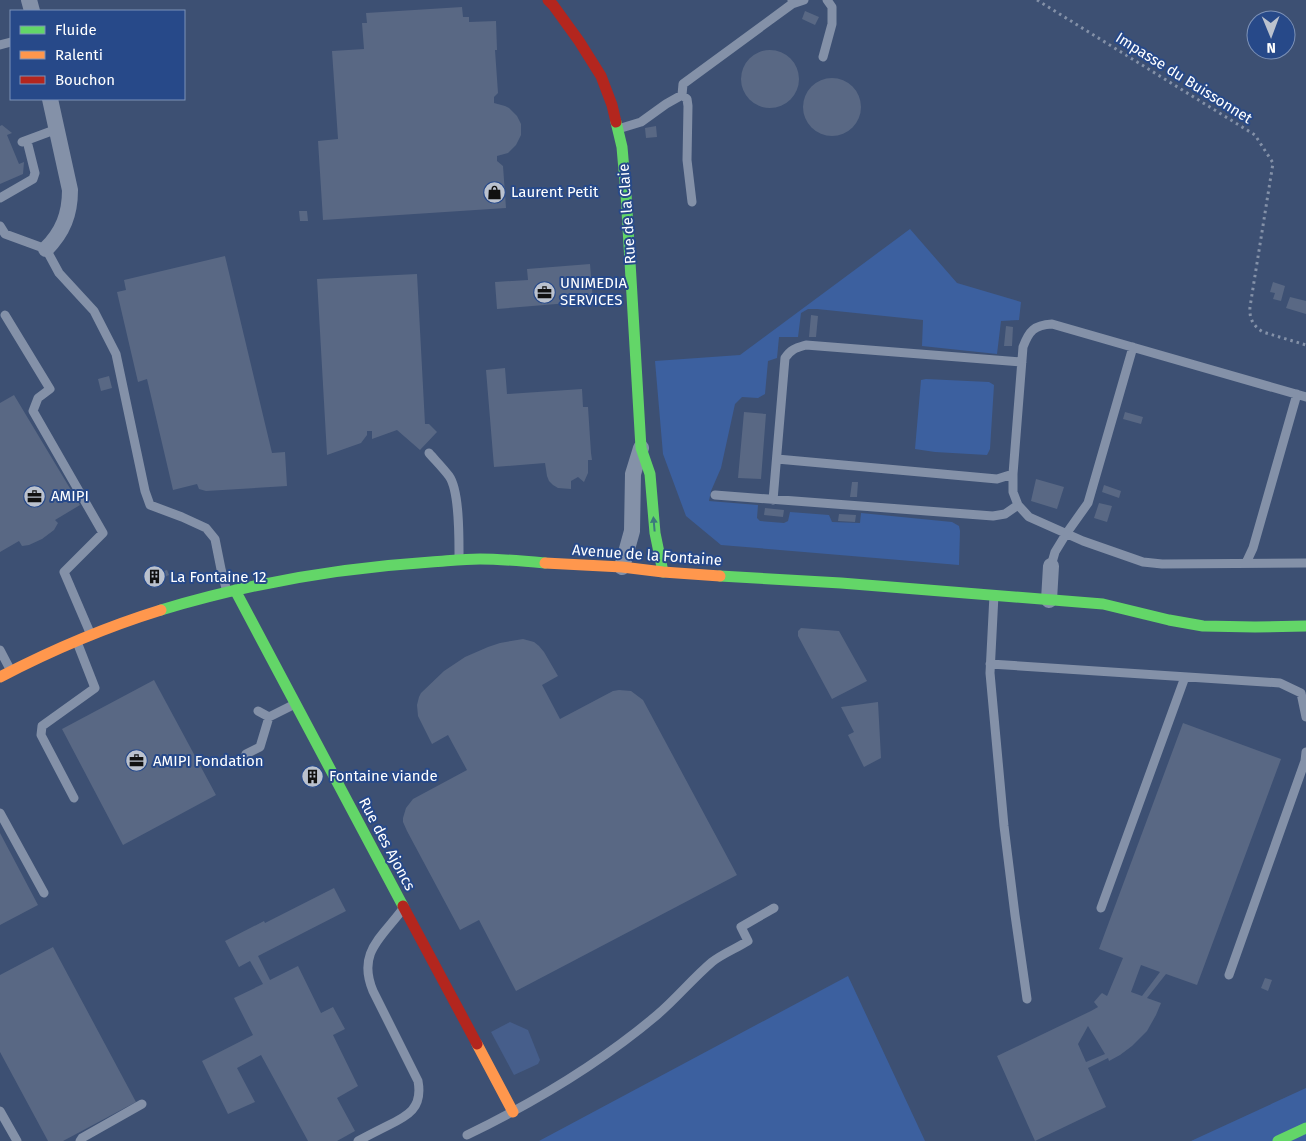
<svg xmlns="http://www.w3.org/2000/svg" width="1306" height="1141" font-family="'Fira Sans',sans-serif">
<rect width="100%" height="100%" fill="#3d5073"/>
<path fill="#3c609f" d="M 910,229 L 957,283 L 1021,302 L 1019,320 L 1001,321 L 997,354 L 922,346 L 923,320 L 817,309 L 808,309 L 801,313 L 798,337 L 779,337 L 777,358 L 768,361 L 765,394 L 758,398 L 742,397 L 735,404 L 721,468 L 711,491 L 709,501 L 758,505 L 757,518 L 760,521 L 784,523 L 788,521 L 790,512 L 829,515 L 832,522 L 860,523 L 861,513 L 952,522 L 959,526 L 960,531 L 959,565 L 721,545 L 686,516 L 663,454 L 655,361 L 740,355 Z
M 926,379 L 989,382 L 994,385 L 990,449 L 987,455 L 935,452 L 915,449 L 921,380 Z
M 848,976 L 925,1141 L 539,1141 Z
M 1306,1088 L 1306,1141 L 1191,1141 Z"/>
<path fill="#465e8b" d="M 510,1022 L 528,1030 L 540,1060 L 538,1064 L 514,1075 L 491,1032 Z"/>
<path fill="#596884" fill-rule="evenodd" d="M 462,7 L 463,17 L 469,17 L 469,22 L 496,21 L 497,50 L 495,50 L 498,93 L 494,97 L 494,103 L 505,106 L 509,108 L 517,116 L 521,124 L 521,135 L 516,145 L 508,153 L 497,156 L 497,161 L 503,166 L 506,208 L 323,220 L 318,141 L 338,139 L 332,51 L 364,49 L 362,23 L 367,23 L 366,13 Z
M 805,11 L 819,17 L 815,25 L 802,19 Z
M741 79a29 29 0 1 1 58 0a29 29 0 1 1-58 0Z
M803 107a29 29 0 1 1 58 0a29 29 0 1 1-58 0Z
M 2,125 L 12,133 L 7,135 L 19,164 L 24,162 L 23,174 L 0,184 L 0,126 Z
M 656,126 L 657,137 L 646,138 L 645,128 Z
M 299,211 L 307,211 L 308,221 L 300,221 Z
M 225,256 L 272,453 L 285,452 L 287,486 L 206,491 L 199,489 L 197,484 L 173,490 L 147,379 L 138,382 L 117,292 L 126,290 L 124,280 Z
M 590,264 L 593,301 L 497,309 L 495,282 L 528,280 L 527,269 Z
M 417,274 L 425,424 L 429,424 L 437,432 L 420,450 L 397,430 L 372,439 L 372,431 L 367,431 L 367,435 L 361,443 L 327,455 L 317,279 Z
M 1273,282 L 1285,286 L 1281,301 L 1273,299 L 1275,293 L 1270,292 Z
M 1290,297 L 1306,301 L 1306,314 L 1286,308 Z
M 811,315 L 818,316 L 816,337 L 809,337 Z
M 1006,326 L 1013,327 L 1012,346 L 1004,346 Z
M 505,368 L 507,394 L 582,389 L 583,407 L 588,407 L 591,453 L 592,460 L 588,460 L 588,473 L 584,482 L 578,477 L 571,481 L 571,489 L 558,488 L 553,485 L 549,481 L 547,476 L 545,463 L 494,467 L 486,370 Z
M 109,376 L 112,388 L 101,391 L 98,379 Z
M 14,395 L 80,505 L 55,520 L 58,523 L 54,530 L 42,539 L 29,545 L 22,546 L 19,541 L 0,552 L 0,403 Z
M 744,412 L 766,414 L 761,479 L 738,478 Z
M 1125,412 L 1143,417 L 1141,424 L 1123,419 Z
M 1036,479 L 1064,487 L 1057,509 L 1031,501 Z
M 852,482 L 858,482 L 857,497 L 850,497 Z
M 1104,485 L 1121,491 L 1119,498 L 1102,492 Z
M 1099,503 L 1112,506 L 1107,522 L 1094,518 Z
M 765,508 L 784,510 L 783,517 L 764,515 Z
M 839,514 L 856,515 L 855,522 L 838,521 Z
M 167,570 L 169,575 L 151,583 L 149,576 Z
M 801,628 L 839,631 L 867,681 L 832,699 L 798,636 L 798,631 Z
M 523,639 L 534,642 L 539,646 L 544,652 L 558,676 L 542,685 L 560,719 L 613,691 L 619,690 L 631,691 L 643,700 L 737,875 L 516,991 L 479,920 L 460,930 L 407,831 L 403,822 L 403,818 L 406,808 L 413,799 L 467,770 L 448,735 L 432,744 L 418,716 L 417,705 L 419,697 L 421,693 L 444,671 L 465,657 L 488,647 L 500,643 Z
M 154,680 L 216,795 L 123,845 L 62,729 Z
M 878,702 L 881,758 L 864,767 L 848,735 L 854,732 L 841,707 Z
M 1183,723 L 1281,759 L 1197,985 L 1166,974 L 1147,998 L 1161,1003 L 1156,1015 L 1147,1031 L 1132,1046 L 1120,1055 L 1109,1061 L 1108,1058 L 1088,1068 L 1106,1107 L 1035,1141 L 997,1056 L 1091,1011 L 1098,1007 L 1094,1002 L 1100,995 L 1102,993 L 1107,996 L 1108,994 L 1123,958 L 1099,949 ZM 1141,965 L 1160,972 L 1142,996 L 1131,992 ZM 1088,1026 L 1105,1054 L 1086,1062 L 1078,1044 Z
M 313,770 L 318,780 L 313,783 L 307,773 Z
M 0,833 L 38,905 L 0,925 Z
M 334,888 L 346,911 L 258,956 L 270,980 L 298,966 L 321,1013 L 333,1007 L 345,1029 L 333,1035 L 358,1086 L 337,1098 L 355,1131 L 337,1141 L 308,1141 L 261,1055 L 237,1068 L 255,1102 L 228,1114 L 202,1061 L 253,1035 L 234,998 L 263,984 L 250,961 L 239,967 L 225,941 L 264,921 L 265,923 Z
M 53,947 L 136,1102 L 63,1141 L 48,1141 L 0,1052 L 0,975 Z
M 1265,978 L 1272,980 L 1268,991 L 1261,988 Z"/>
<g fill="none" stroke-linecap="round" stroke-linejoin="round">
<path stroke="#8491a8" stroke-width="3" stroke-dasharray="2.5 4" stroke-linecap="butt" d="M 1037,0 L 1255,135 L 1273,163 L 1250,307 C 1249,318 1253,326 1263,332 L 1306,345"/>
<path stroke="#8491a8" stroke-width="9" d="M 792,4 L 804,0
M 0,45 L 11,42
M 823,57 L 832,24 L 832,7 L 827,0
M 682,95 L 683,84 L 792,4 L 792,0
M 618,129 L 641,122 L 666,104 L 682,95 L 687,99 L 688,106 L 687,160 L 692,202
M 22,142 L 57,129
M 0,198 L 33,179 L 35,173 L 27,141
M 0,226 L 5,234 L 46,249 L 59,273 L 94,311 L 116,354 L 145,491 L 150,505 L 182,517 L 206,528 L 215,539 L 221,569 L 227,592
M 5,315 L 50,389 L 38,398 L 33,411 L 103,533 L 64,572 L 91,635
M 1306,397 L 1052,324 C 1034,325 1029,331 1023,347 L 1013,474 L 1013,492 L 1018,505 L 1029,517 L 1083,541 L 1143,562 L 1162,564 L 1306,563
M 429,453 C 435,460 443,468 449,476 C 460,491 459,541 459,560
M 777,459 L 997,479 L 1013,474
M 715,495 L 993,516 L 1005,514 L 1018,505
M 773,500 L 785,358 C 791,349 796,348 806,345 L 1022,362
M 1246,563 L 1253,548 L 1297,394
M 1051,566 L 1055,552 L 1066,534 L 1088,503 L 1133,347
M 994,595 L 990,673 L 1004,826 L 1015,915 L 1027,999
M 0,650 L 11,671
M 990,664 L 1280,683 L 1301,693 L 1306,717
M 258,711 L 269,717 L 295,704
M 246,754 L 260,747 L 269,717
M 74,798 L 41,735 L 42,726 L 95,688 L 77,642
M 0,813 L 44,893
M 1101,908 L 1185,677
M 1229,975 L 1305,761 L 1306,752
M 0,1111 L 17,1141
M 467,1135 C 535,1102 599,1064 657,1015 C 676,999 692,979 712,962 C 722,954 737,948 748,941 L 741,927 L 774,908
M 80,1141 L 82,1138 L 142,1104
M 358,1141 C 367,1136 377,1131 387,1126 C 408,1116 423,1108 418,1081 L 373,991 C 357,953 381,938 402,910"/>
<path stroke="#8491a8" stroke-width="16" d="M 29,0 L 32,11
M 46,249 C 63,232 70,214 70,190 L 50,99
M 622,567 L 632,531 L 633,474 L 641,448
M 1049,600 L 1051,566"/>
<path stroke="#63d668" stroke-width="11" d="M 616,122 L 622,147 L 626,194 L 641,448 L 650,474 L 655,533 L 663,572
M 720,576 L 841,583 L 1103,604 L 1169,620 L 1203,626 L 1255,627 L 1306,626
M 235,590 L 403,906
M 161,610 C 250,583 338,568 431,562 C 447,561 464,559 480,559 C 501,559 523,561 545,563
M 1278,1141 L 1306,1128"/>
<path stroke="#ff974d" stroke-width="11" d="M 545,563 L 622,567 L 663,572 L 720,576
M 0,677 C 52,650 106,627 161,610
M 477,1044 L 513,1112"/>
<path stroke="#b3261e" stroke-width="11" d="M 548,0 L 553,5 L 579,41 L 601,76 L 612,105 L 616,122
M 403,906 L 477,1044"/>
</g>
<defs><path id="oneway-solid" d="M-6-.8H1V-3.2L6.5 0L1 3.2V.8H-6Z" transform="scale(1.25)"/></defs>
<use fill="#3c7a7d" href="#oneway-solid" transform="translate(654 524) rotate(-95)"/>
<defs>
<symbol id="shop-disc" viewBox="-11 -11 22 22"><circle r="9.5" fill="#bbc2ce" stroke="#274989"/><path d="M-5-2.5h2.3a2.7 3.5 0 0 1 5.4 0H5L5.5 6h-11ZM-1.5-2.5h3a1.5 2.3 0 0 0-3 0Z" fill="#111"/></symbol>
<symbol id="office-disc" viewBox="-11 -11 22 22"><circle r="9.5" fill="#bbc2ce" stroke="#274989"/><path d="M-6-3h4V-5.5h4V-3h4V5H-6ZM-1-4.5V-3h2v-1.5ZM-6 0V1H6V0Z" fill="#111"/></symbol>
<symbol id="building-disc" viewBox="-11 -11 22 22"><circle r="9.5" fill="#bbc2ce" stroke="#274989"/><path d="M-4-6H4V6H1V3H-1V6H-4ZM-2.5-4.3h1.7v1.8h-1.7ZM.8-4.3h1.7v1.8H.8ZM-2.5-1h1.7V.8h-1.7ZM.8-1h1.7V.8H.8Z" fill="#111"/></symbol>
</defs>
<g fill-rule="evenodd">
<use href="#shop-disc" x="482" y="180" width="25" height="25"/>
<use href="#office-disc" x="532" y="280" width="25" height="25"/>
<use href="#office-disc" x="22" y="484" width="25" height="25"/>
<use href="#building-disc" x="142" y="564" width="25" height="25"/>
<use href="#office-disc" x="124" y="748" width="25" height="25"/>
<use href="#building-disc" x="300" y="764" width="25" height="25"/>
</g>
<g text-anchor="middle" stroke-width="4" stroke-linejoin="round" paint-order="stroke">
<g font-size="15" fill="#fff" stroke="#274989">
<text transform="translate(1184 78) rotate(32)" y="5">Impasse du Buissonnet</text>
<text transform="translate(627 214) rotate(-94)" y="5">Rue de la Claie</text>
<text transform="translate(647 555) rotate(4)" y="5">Avenue de la Fontaine</text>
<text transform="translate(387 844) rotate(62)" y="5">Rue des Ajoncs</text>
</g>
<g font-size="15" fill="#fff" stroke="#274989" text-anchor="start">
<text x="511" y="197">Laurent Petit</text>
<text x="560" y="288">UNIMEDIA<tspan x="560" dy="17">SERVICES</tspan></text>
<text x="51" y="501">AMIPI</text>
<text x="170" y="582">La Fontaine 12</text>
<text x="153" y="766">AMIPI Fondation</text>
<text x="329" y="781">Fontaine viande</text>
</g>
</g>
<rect x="10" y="10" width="175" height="90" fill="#274989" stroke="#7d92b8"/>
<rect x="20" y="26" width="25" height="8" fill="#63d668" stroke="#7d92b8"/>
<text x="55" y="35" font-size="15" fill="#ffffff">Fluide</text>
<rect x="20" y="51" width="25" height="8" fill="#ff974d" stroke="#7d92b8"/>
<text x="55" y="60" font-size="15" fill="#ffffff">Ralenti</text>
<rect x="20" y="76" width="25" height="8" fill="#b3261e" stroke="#7d92b8"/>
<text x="55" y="85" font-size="15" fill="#ffffff">Bouchon</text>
<g transform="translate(1271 35) rotate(179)"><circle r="24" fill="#274989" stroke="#7d92b8"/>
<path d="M0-4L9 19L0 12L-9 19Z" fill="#bbc2ce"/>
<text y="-8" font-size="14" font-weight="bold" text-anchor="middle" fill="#ffffff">N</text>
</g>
</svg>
